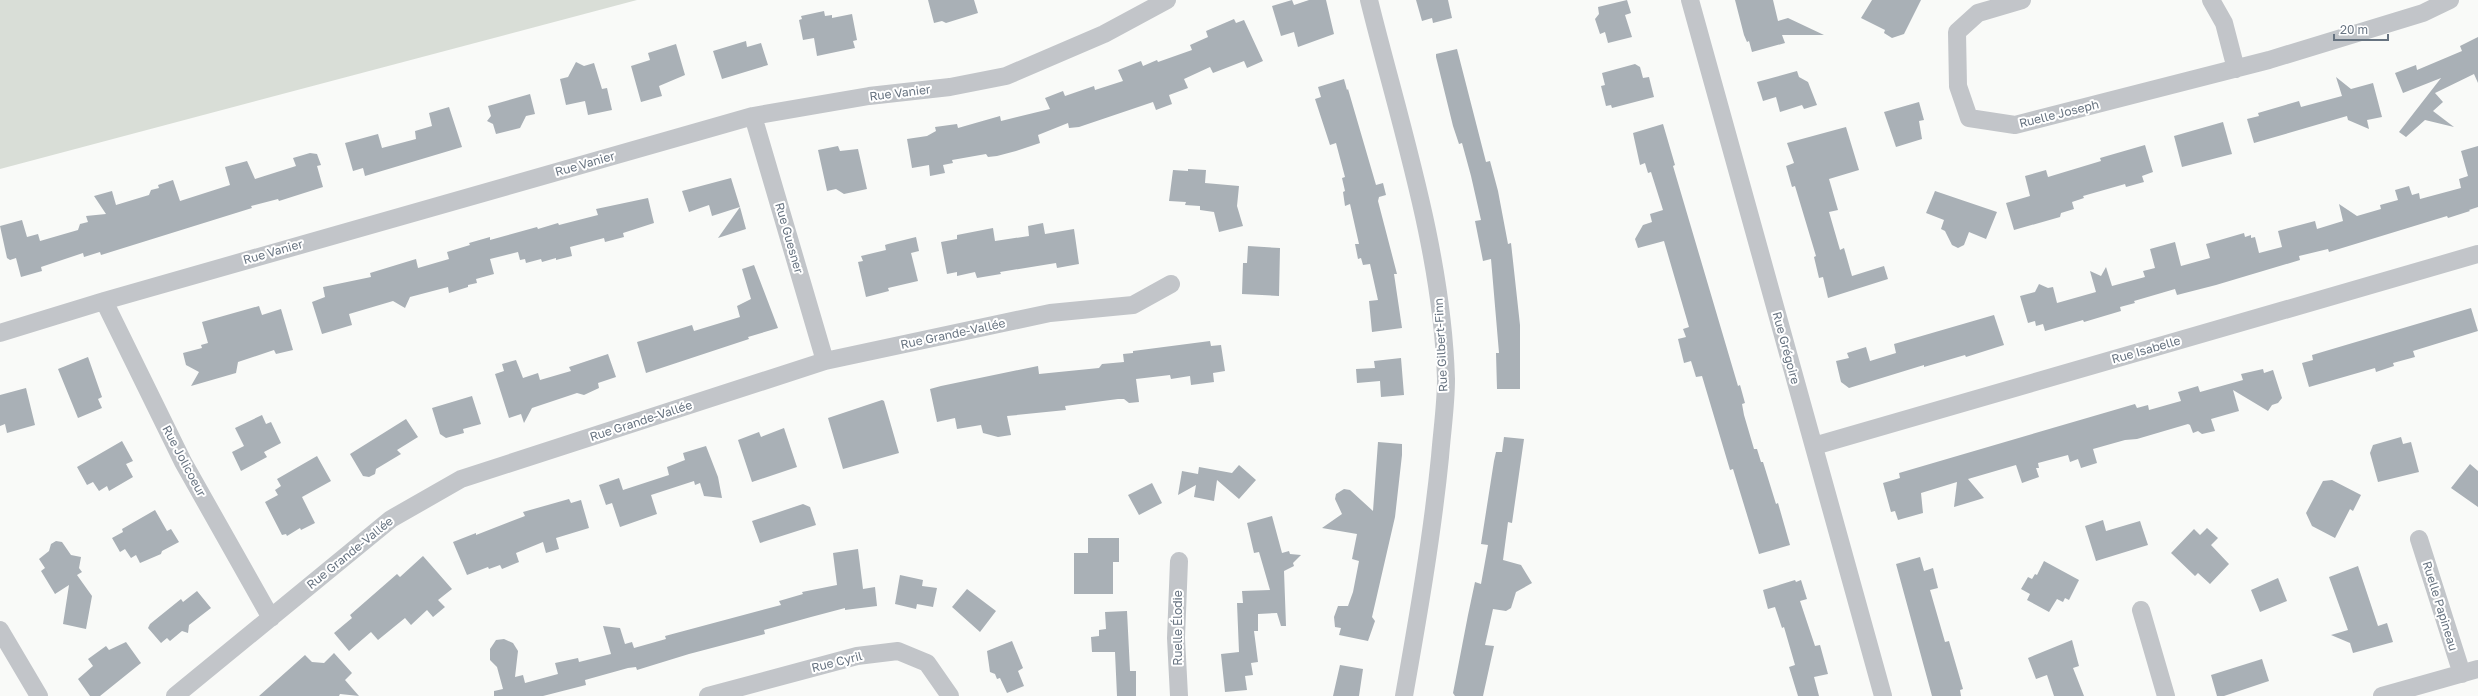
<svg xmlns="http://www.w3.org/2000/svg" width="2478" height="696" font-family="'Golos Text',sans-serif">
<rect width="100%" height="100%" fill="#f9faf8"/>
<path fill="#d9ded7" d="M 0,0 L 637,0 L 0,169 Z"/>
<path fill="#a9b0b6" d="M 928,0 L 974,0 L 978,13 L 946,23 L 942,21 L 934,23 Z
M 1292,0 L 1294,5 L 1309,0 L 1326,0 L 1334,34 L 1298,47 L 1294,32 L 1281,36 L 1272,6 Z
M 1416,0 L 1448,0 L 1452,18 L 1433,23 L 1432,18 L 1422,21 Z
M 1627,0 L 1631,13 L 1625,15 L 1632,37 L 1608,43 L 1605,32 L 1600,34 L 1595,19 L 1599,14 L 1598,7 Z
M 1735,0 L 1773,0 L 1778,21 L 1788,18 L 1824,35 L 1782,35 L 1785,43 L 1752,52 L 1749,41 L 1747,42 L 1744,35 Z
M 1872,0 L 1921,0 L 1904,34 L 1892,38 L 1884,33 L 1885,30 L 1861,18 Z
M 824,11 L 825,16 L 832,15 L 832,18 L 852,14 L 857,40 L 853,41 L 855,48 L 817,56 L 814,38 L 803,40 L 799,20 L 802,19 L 801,16 Z
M 1234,19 L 1236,23 L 1244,20 L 1263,61 L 1247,68 L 1244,61 L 1213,73 L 1210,67 L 1184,79 L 1188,88 L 1169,95 L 1172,104 L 1156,110 L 1153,102 L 1079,127 L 1069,128 L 1068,123 L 1038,135 L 1040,143 L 1016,151 L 997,156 L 988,157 L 986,154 L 952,160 L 953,163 L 943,165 L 945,173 L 930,176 L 929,165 L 912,168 L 907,139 L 927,136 L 936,131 L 935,127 L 957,124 L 958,128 L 1000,116 L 1001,121 L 1050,109 L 1045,98 L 1063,91 L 1065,96 L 1094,86 L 1095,90 L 1123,81 L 1118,70 L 1141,61 L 1143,66 L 1157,60 L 1158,62 L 1192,50 L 1190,45 L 1208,37 L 1206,31 Z
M 2478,37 L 2478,83 L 2474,74 L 2435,93 L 2443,102 L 2433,111 L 2454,127 L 2425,120 L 2406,137 L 2399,132 L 2441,78 L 2403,93 L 2395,73 L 2416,65 L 2417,70 L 2462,51 L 2460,46 Z
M 746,41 L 747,47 L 761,43 L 768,65 L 722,79 L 713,51 Z
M 676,44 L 685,75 L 659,86 L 662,96 L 641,102 L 631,66 L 650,60 L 648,53 Z
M 1457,49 L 1486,162 L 1490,161 L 1498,191 L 1508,244 L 1511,243 L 1520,325 L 1520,389 L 1497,389 L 1496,353 L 1499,353 L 1491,259 L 1483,261 L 1475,221 L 1481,220 L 1471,176 L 1462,143 L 1459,144 L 1453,126 L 1436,57 L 1436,54 Z
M 576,62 L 584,66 L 594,63 L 602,89 L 607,88 L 612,110 L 588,115 L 585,101 L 566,105 L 560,79 L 568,77 Z
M 1635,64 L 1640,67 L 1643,78 L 1649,77 L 1654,97 L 1612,108 L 1611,105 L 1606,106 L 1601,86 L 1605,85 L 1602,73 Z
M 1797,71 L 1799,77 L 1808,82 L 1817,105 L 1804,109 L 1802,105 L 1780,112 L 1776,97 L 1763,101 L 1757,82 Z
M 2336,77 L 2351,89 L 2373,83 L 2382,117 L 2367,120 L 2369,129 L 2348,120 L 2347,116 L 2254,143 L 2247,119 L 2259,116 L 2258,113 L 2299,101 L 2301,107 L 2342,96 Z
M 1344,79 L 1347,90 L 1348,89 L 1376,185 L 1383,183 L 1386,195 L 1379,197 L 1378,201 L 1397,274 L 1394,274 L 1402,328 L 1372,332 L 1369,301 L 1378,300 L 1370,264 L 1363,265 L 1361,258 L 1358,259 L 1355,244 L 1359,244 L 1350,204 L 1345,206 L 1343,192 L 1345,191 L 1342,178 L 1345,177 L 1336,143 L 1330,145 L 1315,99 L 1321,97 L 1318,87 Z
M 530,94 L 535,114 L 526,116 L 520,128 L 496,134 L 493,124 L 487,121 L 491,116 L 488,106 Z
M 1919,102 L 1924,120 L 1919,121 L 1922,139 L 1896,147 L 1884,112 Z
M 449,107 L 462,147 L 365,176 L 363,168 L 353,171 L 345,143 L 378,134 L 382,148 L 416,139 L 415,131 L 432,126 L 429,113 Z
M 2223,122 L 2232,154 L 2182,167 L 2174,136 Z
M 1663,124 L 1675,165 L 1673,166 L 1738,386 L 1740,385 L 1745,403 L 1742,404 L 1744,415 L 1754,449 L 1757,449 L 1761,462 L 1763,462 L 1776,504 L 1778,503 L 1790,545 L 1759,554 L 1733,469 L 1730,470 L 1702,376 L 1696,377 L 1691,361 L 1684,363 L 1678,339 L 1686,337 L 1683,329 L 1689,327 L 1664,241 L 1638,248 L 1635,239 L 1643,225 L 1652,222 L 1650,214 L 1663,210 L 1651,172 L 1648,173 L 1645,163 L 1640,165 L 1633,133 Z
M 1846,127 L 1859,170 L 1829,179 L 1838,210 L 1829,212 L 1840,250 L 1844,248 L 1852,276 L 1884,266 L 1888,279 L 1828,298 L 1823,277 L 1819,278 L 1814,257 L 1816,256 L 1795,186 L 1792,187 L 1786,166 L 1794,163 L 1787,143 Z
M 2145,145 L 2153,172 L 2142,176 L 2144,182 L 2126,187 L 2125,184 L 2083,196 L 2084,198 L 2072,202 L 2074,209 L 2061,213 L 2060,217 L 2014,230 L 2006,203 L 2030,196 L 2025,176 L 2046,170 L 2048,177 L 2101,161 L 2100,158 Z
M 838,146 L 840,151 L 858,149 L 867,189 L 844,194 L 836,189 L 827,191 L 818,150 Z
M 2478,146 L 2478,207 L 2469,210 L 2470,211 L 2448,218 L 2447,216 L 2329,252 L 2328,249 L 2299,256 L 2300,260 L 2216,285 L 2177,295 L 2175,289 L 2134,301 L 2135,303 L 2120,307 L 2121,311 L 2084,322 L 2083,320 L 2045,331 L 2043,324 L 2036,326 L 2035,321 L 2028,323 L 2020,296 L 2035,292 L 2039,284 L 2048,288 L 2053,287 L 2057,303 L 2096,292 L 2090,271 L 2101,276 L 2106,267 L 2112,286 L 2145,277 L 2143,271 L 2155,268 L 2150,249 L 2175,242 L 2181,266 L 2210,258 L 2206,244 L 2244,233 L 2245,237 L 2251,235 L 2251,238 L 2255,237 L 2259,253 L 2282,247 L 2278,231 L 2315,221 L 2317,229 L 2343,221 L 2339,204 L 2357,216 L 2381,209 L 2380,205 L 2398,200 L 2395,190 L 2409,186 L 2412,195 L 2419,193 L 2420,199 L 2461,188 L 2459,179 L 2468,176 L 2461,151 Z
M 310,153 L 317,154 L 321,165 L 317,166 L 323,187 L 279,201 L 278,199 L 251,206 L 252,208 L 101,255 L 100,252 L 84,257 L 83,253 L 41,267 L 42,271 L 21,277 L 16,258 L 10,260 L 7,258 L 0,226 L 22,220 L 27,237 L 38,234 L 40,241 L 78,230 L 80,224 L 88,222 L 86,216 L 106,214 L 94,196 L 112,191 L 116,205 L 149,195 L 151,190 L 159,188 L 158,185 L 173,180 L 180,201 L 230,185 L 225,167 L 247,161 L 255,179 L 296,166 L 293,158 Z
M 1188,169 L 1206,170 L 1205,183 L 1239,186 L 1237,206 L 1243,226 L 1219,232 L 1214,212 L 1200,210 L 1200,206 L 1185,205 L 1186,202 L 1169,201 L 1173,170 L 1188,171 Z
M 731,178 L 740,207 L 746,229 L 718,238 L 740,207 L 712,216 L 709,205 L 689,212 L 682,191 Z
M 1935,191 L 1997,212 L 1986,239 L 1969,232 L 1964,245 L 1958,248 L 1952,245 L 1945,231 L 1941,229 L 1944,220 L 1926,213 Z
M 648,198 L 654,223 L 623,233 L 624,237 L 605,242 L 604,238 L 570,247 L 572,256 L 556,260 L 556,258 L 542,262 L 541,259 L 526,263 L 525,259 L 520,260 L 518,252 L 490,259 L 494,274 L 476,279 L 477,283 L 468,285 L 468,287 L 449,293 L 448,287 L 410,297 L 405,308 L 393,301 L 349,314 L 352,325 L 322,334 L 312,302 L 325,297 L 323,287 L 371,277 L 370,273 L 416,259 L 418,268 L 449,259 L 447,252 L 470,245 L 469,243 L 490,237 L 490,240 L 537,227 L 538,229 L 558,223 L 559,225 L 598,215 L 596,209 Z
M 1043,223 L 1045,234 L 1074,229 L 1079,264 L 1057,268 L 1056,263 L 1000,272 L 1001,274 L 977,278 L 975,272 L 957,276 L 957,272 L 947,274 L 941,242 L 957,239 L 957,235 L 993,228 L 995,241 L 1029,236 L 1028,226 Z
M 916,237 L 919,251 L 911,253 L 918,281 L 888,288 L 889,291 L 866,297 L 858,262 L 863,261 L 861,256 L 886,250 L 885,245 L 888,244 Z
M 1248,246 L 1280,248 L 1279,296 L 1242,294 L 1243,263 L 1247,263 Z
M 754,265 L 778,328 L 748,337 L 749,339 L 646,373 L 637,342 L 692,325 L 694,331 L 740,317 L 737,306 L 751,299 L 742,269 Z
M 259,306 L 262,315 L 281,309 L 293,350 L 276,354 L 274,350 L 238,362 L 236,373 L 191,386 L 199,372 L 186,365 L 183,353 L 202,348 L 201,345 L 208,343 L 202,322 Z
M 2471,308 L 2478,331 L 2413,351 L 2415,357 L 2393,363 L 2394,366 L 2376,372 L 2375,368 L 2309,387 L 2302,363 L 2313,360 L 2312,355 Z
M 1994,315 L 2004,345 L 1966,357 L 1965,355 L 1924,367 L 1924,365 L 1849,388 L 1841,382 L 1836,361 L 1849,358 L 1847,353 L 1866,347 L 1870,361 L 1896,353 L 1894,344 Z
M 1210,341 L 1211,346 L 1221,345 L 1225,371 L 1213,373 L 1214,382 L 1191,385 L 1190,376 L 1171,379 L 1170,375 L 1136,379 L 1139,402 L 1129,403 L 1124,399 L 1118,399 L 1065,406 L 1066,410 L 1007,416 L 1011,435 L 998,437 L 983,433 L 981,425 L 957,429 L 955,418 L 937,422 L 930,389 L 941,386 L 1038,366 L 1039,374 L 1099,368 L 1102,364 L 1124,362 L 1123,354 L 1133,353 L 1133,351 Z
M 608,354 L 616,377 L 598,383 L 599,388 L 584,395 L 577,393 L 532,408 L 524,423 L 521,414 L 509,418 L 495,374 L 504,371 L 502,364 L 516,360 L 523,378 L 538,373 L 540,380 L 571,371 L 569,367 Z
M 88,357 L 102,397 L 98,399 L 102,408 L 78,418 L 58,369 Z
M 1401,358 L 1404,395 L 1381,397 L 1380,381 L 1357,383 L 1356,369 L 1375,368 L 1374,361 Z
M 2263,369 L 2264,373 L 2273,370 L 2282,398 L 2278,403 L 2272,405 L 2268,411 L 2233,390 L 2239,411 L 2211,419 L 2215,431 L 2202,434 L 2198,431 L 2193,433 L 2190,425 L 2188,424 L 2137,439 L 2125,440 L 2093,449 L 2097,463 L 2081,468 L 2078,459 L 2070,462 L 2068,455 L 2038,463 L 2039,468 L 2036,468 L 2039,477 L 2022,483 L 2016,465 L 1968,479 L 1984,498 L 1954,507 L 1957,482 L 1921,493 L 1923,513 L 1898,520 L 1895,511 L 1891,512 L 1883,483 L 1900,478 L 1899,473 L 2135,404 L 2137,408 L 2148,405 L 2149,410 L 2181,401 L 2178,392 L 2198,386 L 2200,392 L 2243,380 L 2241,374 Z
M 26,388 L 35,425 L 7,433 L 5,424 L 0,426 L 0,395 Z
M 472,396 L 481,424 L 463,429 L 464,433 L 446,438 L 440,434 L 432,408 Z
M 882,400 L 884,401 L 899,453 L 843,469 L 828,418 Z
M 262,415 L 266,424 L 271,422 L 281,443 L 264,452 L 267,457 L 241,471 L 232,452 L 244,446 L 235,428 Z
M 406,419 L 418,437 L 397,450 L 401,454 L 376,469 L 375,474 L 369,477 L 363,476 L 350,454 Z
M 784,428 L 797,467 L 752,482 L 738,440 L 759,432 L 761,437 Z
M 1504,437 L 1524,439 L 1512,523 L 1508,522 L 1503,560 L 1521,565 L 1532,583 L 1516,592 L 1511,608 L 1506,611 L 1493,609 L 1485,645 L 1494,646 L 1483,696 L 1455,696 L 1453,693 L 1468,615 L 1475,582 L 1481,584 L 1488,545 L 1481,544 L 1494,461 L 1496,452 L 1502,452 Z
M 2401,437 L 2403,444 L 2411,442 L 2419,472 L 2378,482 L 2370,453 L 2373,445 Z
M 122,441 L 133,461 L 126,464 L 133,477 L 109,491 L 107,486 L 99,491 L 93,482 L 87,485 L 77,467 Z
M 1378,442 L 1402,444 L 1402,455 L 1395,517 L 1372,617 L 1375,621 L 1368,641 L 1339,635 L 1341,628 L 1335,627 L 1334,617 L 1338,606 L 1348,606 L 1353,592 L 1359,561 L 1352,559 L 1357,534 L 1322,528 L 1342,514 L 1335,499 L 1336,494 L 1344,489 L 1350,490 L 1373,511 Z
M 706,446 L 718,477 L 722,498 L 704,496 L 700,483 L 695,485 L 694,481 L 651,495 L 657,514 L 620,527 L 612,503 L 606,505 L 599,485 L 619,478 L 623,490 L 669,475 L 667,467 L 685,460 L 683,453 Z
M 317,456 L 331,481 L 302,497 L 315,523 L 301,530 L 300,528 L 287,536 L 286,534 L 282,535 L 265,502 L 278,495 L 275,490 L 281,486 L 277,479 Z
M 2470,464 L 2478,471 L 2478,507 L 2451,488 Z
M 1239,465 L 1256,480 L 1239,499 L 1217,480 L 1214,501 L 1194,497 L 1196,485 L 1178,495 L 1182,471 L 1198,474 L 1199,467 L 1232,473 Z
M 2332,480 L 2361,495 L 2353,511 L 2350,509 L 2335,538 L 2312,526 L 2306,513 L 2323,481 Z
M 1152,483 L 1162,503 L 1139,515 L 1128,495 Z
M 569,499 L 571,503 L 581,500 L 589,528 L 556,538 L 559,549 L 546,553 L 543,542 L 516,553 L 519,562 L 502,569 L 500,565 L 489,569 L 488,567 L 467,575 L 453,542 L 476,533 L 476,535 L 525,516 L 523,512 Z
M 803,504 L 810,507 L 816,525 L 760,543 L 752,521 Z
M 155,510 L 167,531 L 171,529 L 179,542 L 162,551 L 161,554 L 140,563 L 136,555 L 131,558 L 125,549 L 120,552 L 112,538 L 123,532 L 122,529 Z
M 1272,516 L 1282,553 L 1289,551 L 1290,554 L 1301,555 L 1293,563 L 1294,566 L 1284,571 L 1286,626 L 1281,626 L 1277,613 L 1258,614 L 1258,631 L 1254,631 L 1258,662 L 1251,663 L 1253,675 L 1245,676 L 1247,690 L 1225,692 L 1221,654 L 1239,652 L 1237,603 L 1243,603 L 1242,591 L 1270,590 L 1259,552 L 1254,553 L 1247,523 Z
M 2103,520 L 2106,531 L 2140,521 L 2148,545 L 2096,561 L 2085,526 Z
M 2207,528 L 2218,538 L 2211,545 L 2229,564 L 2210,584 L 2198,573 L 2195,576 L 2171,553 L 2194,529 L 2200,535 Z
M 1088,538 L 1119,538 L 1119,562 L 1113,562 L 1113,594 L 1074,594 L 1074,553 L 1088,553 Z
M 56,541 L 62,542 L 71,555 L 81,557 L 79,568 L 82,572 L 77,575 L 92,596 L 86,629 L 63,624 L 69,585 L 55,594 L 41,571 L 45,568 L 39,559 L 49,551 L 51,544 Z
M 858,549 L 863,589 L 875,587 L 877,606 L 845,610 L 845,608 L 811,617 L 764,630 L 765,634 L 689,654 L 637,670 L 636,667 L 628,668 L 585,680 L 586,685 L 543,696 L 494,696 L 494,691 L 503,689 L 497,667 L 490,660 L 490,649 L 496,640 L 504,639 L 513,643 L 518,651 L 515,677 L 523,675 L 525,683 L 558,674 L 555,663 L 578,658 L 579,662 L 611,654 L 603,626 L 620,628 L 625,644 L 632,642 L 634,648 L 666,639 L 665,636 L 781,605 L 779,601 L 803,594 L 802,592 L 837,585 L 833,553 Z
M 423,556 L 452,589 L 438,600 L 445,607 L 433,617 L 427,610 L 411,625 L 405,618 L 378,640 L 371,632 L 349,651 L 334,633 L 352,618 L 350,615 L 397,574 L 400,577 Z
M 1920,557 L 1924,571 L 1933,568 L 1938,588 L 1930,590 L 1945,642 L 1949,641 L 1963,689 L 1960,690 L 1961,696 L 1932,696 L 1896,564 Z
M 2044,561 L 2079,580 L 2069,600 L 2065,598 L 2063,602 L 2057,599 L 2049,612 L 2027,600 L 2030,594 L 2021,589 L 2028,577 L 2032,579 L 2035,574 L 2037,575 Z
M 2358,566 L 2378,626 L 2387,623 L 2393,642 L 2353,653 L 2350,643 L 2331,635 L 2348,630 L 2329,577 Z
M 900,575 L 923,580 L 922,586 L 937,588 L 933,607 L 917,604 L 916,609 L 895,604 Z
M 2278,578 L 2287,601 L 2260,612 L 2251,590 Z
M 1795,580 L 1796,582 L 1801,580 L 1807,599 L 1800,601 L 1815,646 L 1820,645 L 1828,674 L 1814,677 L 1819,696 L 1798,696 L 1789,667 L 1795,665 L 1784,627 L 1782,628 L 1775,607 L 1768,609 L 1763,590 Z
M 967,589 L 996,611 L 980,632 L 952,607 Z
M 197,591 L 211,608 L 189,625 L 188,633 L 182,631 L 170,641 L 167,638 L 161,643 L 148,628 L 150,624 L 181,599 L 183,602 Z
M 1127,611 L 1130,671 L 1136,671 L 1136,696 L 1117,696 L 1115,652 L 1092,652 L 1091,637 L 1099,636 L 1099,630 L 1106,629 L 1105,612 Z
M 2072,640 L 2079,666 L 2073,668 L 2084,696 L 2054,696 L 2047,675 L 2036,679 L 2028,658 Z
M 1012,641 L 1023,668 L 1018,671 L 1024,686 L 1007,693 L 1000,678 L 997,679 L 995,674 L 990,672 L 987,651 Z
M 126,642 L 141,663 L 100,696 L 90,696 L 78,679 L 93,666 L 88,659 L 106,646 L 109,650 Z
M 334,653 L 352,673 L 345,680 L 359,696 L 340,694 L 339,696 L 259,696 L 305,655 L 312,662 L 324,663 Z
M 2262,659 L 2269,681 L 2224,696 L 2217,696 L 2211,675 Z
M 1340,665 L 1363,669 L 1359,696 L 1333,696 Z"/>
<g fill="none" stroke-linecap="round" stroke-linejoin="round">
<path stroke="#c2c5c9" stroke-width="18" d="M 1369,0 C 1400,125 1442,250 1446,379 C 1446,405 1442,431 1440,457 C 1432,537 1418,617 1404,696
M 1690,0 L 1883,696
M 2022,0 L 1978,13 L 1957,32 L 1958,86 L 1969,118 L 2015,125 L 2269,60 L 2423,13 L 2450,0
M 2211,0 L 2224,23 L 2236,69
M 753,116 L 825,361
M 104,301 L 183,462 L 271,618
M 0,333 L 104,301 L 753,116 L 869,96 L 950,87 L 1006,76 L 1104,34 L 1167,0
M 1814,446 L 2478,254
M 2419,539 L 2462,674
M 1179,561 L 1176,638 L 1179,696
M 2141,610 L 2166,696
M 0,630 L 39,696
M 175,696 L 391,519 L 461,479 L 825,361 L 1050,313 L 1133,305 L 1171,284
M 708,696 L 857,656 L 898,651 L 927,663 L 950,696
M 2382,696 L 2478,669"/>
</g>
<g text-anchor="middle" stroke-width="4" stroke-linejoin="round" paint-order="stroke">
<g font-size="12" fill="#677380" stroke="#fff">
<text transform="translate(900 93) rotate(-7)" y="4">Rue Vanier</text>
<text transform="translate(2059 114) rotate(-14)" y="4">Ruelle Joseph</text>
<text transform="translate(585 164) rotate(-16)" y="4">Rue Vanier</text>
<text transform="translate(789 238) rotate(74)" y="4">Rue Guesner</text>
<text transform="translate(273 252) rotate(-16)" y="4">Rue Vanier</text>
<text transform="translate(953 334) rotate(-12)" y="4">Rue Grande-Vallée</text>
<text transform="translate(1441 345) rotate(-93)" y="4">Rue Gilbert-Finn</text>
<text transform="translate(1786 348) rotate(75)" y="4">Rue Grégoire</text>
<text transform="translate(2146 350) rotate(-16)" y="4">Rue Isabelle</text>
<text transform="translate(641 421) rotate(-18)" y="4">Rue Grande-Vallée</text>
<text transform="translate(184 461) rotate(62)" y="4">Rue Jolicoeur</text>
<text transform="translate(350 553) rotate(-39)" y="4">Rue Grande-Vallée</text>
<text transform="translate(2440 606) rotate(73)" y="4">Ruelle Papineau</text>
<text transform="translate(1178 628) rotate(-90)" y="4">Ruelle Élodie</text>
<text transform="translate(837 662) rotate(-14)" y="4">Rue Cyril</text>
</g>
</g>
<path d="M2334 34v6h54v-6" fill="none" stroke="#677380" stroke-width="2"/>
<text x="2340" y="34" font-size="12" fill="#677380" stroke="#ffffff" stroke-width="3" paint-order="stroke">20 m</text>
</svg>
